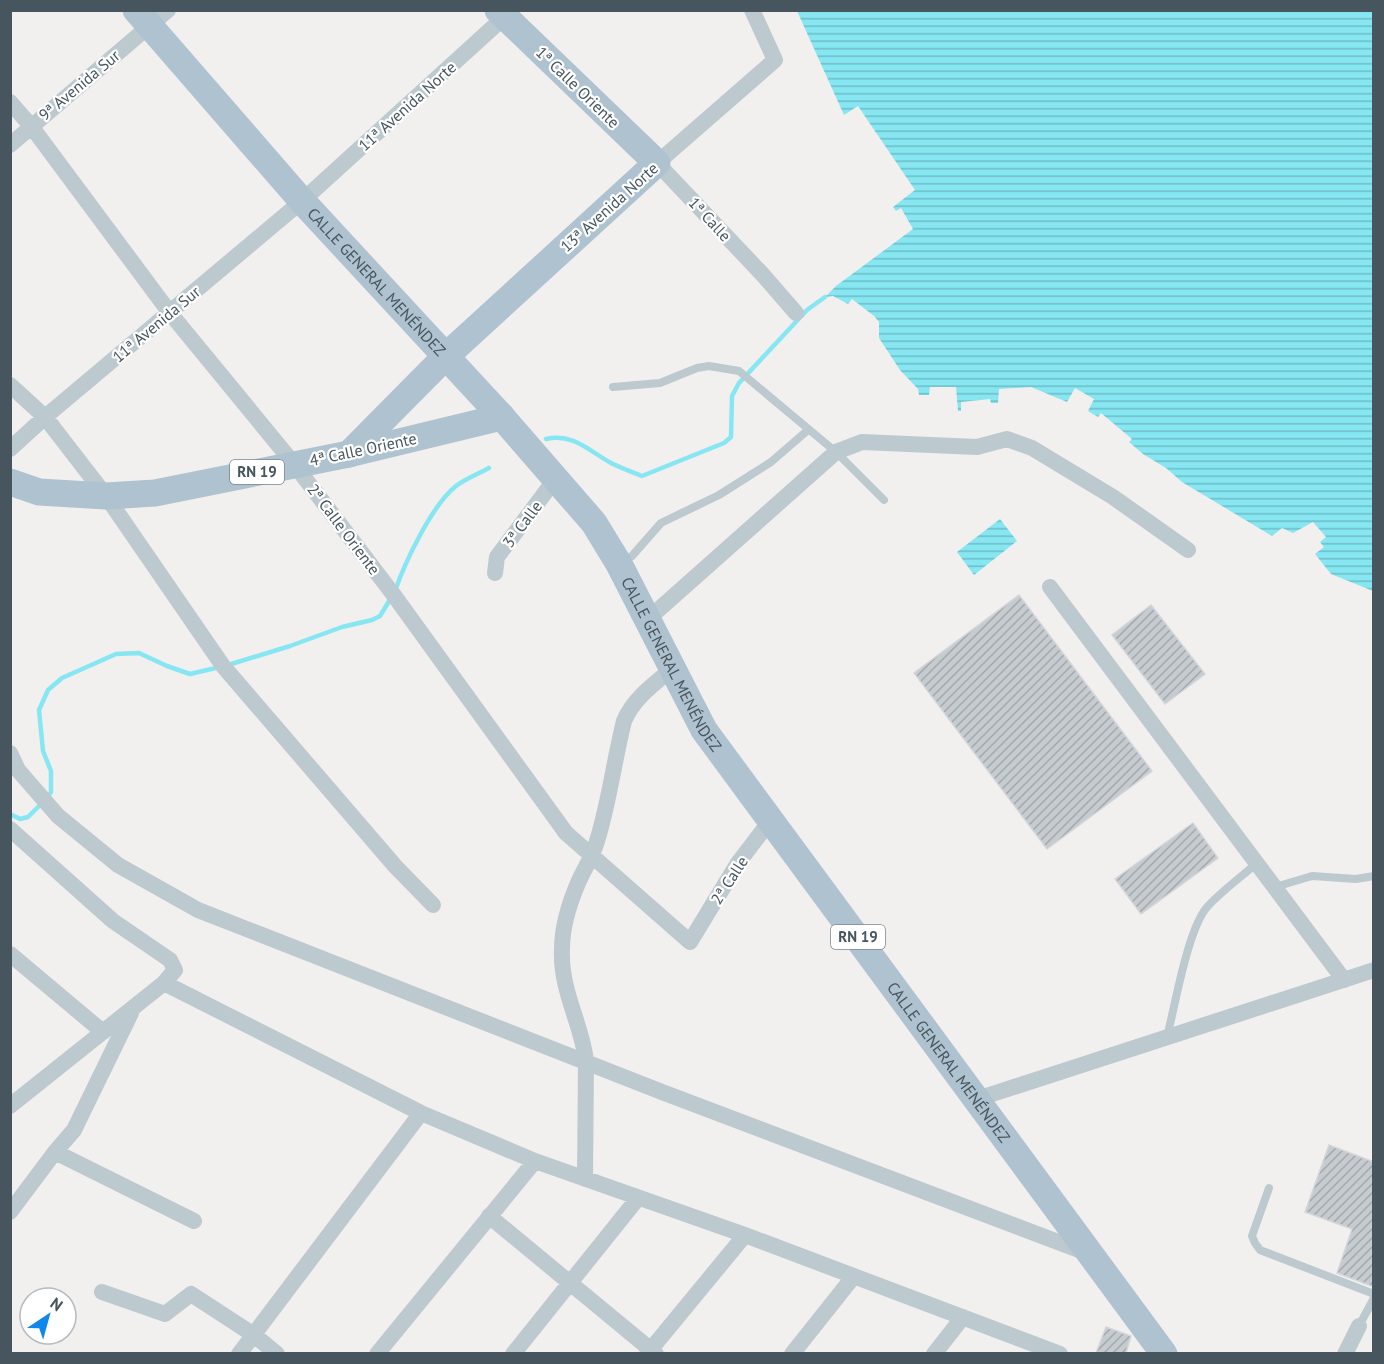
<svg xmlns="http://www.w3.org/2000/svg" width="1384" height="1364" font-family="'PT Sans',sans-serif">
<defs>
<pattern id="water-rules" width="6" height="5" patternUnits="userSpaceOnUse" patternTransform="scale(1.5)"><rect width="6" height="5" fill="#86e6f1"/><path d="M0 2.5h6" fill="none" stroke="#6fbdc6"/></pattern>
<pattern id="building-hatch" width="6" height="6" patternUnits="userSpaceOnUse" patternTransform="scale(1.5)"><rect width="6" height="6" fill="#c6cbcf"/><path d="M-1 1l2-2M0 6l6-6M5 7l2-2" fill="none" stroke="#a3a8ab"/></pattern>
</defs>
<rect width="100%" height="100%" fill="#f2efef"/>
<path fill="url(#water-rules)" d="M 797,11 L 1373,11 L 1373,591 L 1331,574 L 1315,554 L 1324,547 L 1320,542 L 1326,537 L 1313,522 L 1293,533 L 1282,528 L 1272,536 L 1182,482 L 1166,468 L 1143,454 L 1129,442 L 1132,439 L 1101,413 L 1098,417 L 1088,411 L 1094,399 L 1075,388 L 1067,402 L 1031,387 L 999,389 L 998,403 L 991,403 L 990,399 L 961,402 L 961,411 L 958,411 L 956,387 L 930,387 L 929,395 L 919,395 L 918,389 L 900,370 L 879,338 L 879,322 L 874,316 L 852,299 L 848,304 L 833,296 L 825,297 L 836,286 L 913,229 L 901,208 L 896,211 L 893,207 L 915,190 L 858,106 L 844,115 Z
M 1000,519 L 1017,541 L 974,575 L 957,552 Z"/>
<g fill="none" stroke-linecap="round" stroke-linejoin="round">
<path stroke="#86e6f1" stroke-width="4.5" d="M 546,439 C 574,433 589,451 611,463 C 621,468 632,472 642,476 L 724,443 L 731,437 L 732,396 L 739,383 L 807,310 L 825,297
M 395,591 C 405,562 432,505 456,486 C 465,479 478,474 489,468
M 228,665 L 290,646 L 342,627 L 372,620 L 380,616 L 391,598
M 10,814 L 20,819 L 28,817 L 47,798 L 51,792 L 51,771 L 43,751 L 39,710 L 48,690 L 62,678 L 116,654 L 139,653 L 167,666 L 190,674 L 220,667"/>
</g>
<path fill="url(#building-hatch)" stroke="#d3d6db" stroke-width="1.5" d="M 1019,595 L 1152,771 L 1047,849 L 914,673 Z
M 1151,605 L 1205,674 L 1165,704 L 1112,635 Z
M 1193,823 L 1218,858 L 1141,914 L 1115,879 Z
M 1329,1145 L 1374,1162 L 1374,1287 L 1337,1273 L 1352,1229 L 1305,1212 Z
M 1106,1327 L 1131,1336 L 1126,1353 L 1096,1353 Z"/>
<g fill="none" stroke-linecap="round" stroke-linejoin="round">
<path stroke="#bcc9cf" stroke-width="8" d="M 613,387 L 660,383 L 697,368 L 709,366 L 739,371 L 836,452 L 884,500
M 622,562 L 632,556 L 661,523 L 719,495 L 771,462 L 808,430
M 1275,887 L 1312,876 L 1356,879 L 1374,876
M 1167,1037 C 1175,1006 1188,927 1208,906 C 1223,890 1241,877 1257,863
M 1269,1188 L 1252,1236 L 1255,1243 L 1260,1250 L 1374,1294
M 1359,1326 L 1374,1298"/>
<path stroke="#bcc9cf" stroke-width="16" d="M 752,10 L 775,60 L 657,163 L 763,275 L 796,313
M 10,102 L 31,126 L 170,313 L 294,464 L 393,594 L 566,833 L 690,942 L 738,863 L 770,821
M 10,145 L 168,10
M 10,385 L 45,417 L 106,496 L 223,666 L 395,866 L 433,905
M 10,449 L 45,417 L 302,201 L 511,11
M 495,573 L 497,557 L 556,478
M 1050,587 L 1344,980
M 648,619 L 836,452 L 862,442 L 977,447 L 1007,439 L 1032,448 L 1113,497 L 1188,550
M 10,753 L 18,770 L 58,816 L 118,865 L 198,910 L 662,1092 L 1087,1253
M 10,829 L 113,921 L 170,960 L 175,970 L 164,983 L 10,1106
M 10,954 L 103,1032
M 164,983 L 421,1113 L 535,1161 L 745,1235 L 1060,1354
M 977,1099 L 1374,970
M 55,1152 L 194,1221
M 585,1179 L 586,1060 C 581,1022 560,990 562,949 C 562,926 569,904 578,883 C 584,869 593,856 597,841 C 609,803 614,761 624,721 C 634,698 653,685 672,669
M 10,1212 L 55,1152 L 74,1130 L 131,1013
M 489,1216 L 656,1354
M 102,1292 L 165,1314 L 191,1294 L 254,1335 L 277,1354
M 239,1354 L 421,1113
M 377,1354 L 535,1161
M 513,1354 L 638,1198
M 647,1354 L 745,1235
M 792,1354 L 854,1276
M 934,1354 L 963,1317
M 1345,1354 L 1359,1326"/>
<g stroke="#aec2cf" stroke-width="27">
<path id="s1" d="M 136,10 L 302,201 L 502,417 L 594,523 L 619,564 L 704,730 L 1164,1354"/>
<path d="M 349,454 L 446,356 L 657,163 L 498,10"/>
<path d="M 10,482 L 39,492 L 106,496 L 155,493 L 349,454 L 502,417"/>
</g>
</g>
<g text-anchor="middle" stroke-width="4.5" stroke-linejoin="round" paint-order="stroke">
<g fill="#fff" stroke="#7e888e" stroke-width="1.5">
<rect x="230" y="460" width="54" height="24" rx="4.5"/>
<rect x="831" y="925" width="54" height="24" rx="4.5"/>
</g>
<g font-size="15" font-weight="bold" fill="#46555e">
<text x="257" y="477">RN 19</text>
<text x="858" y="942">RN 19</text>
</g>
<g font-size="16" fill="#46555e" stroke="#fff">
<text transform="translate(79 85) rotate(-40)" y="6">9ª Avenida Sur</text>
<text transform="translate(578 87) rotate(44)" y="6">1ª Calle Oriente</text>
<text transform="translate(407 106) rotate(-42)" y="6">11ª Avenida Norte</text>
<text transform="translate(609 207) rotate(-42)" y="6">13ª Avenida Norte</text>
<text transform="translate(710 219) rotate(47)" y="6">1ª Calle</text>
<text dy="6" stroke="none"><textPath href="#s1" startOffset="363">CALLE GENERAL MENÉNDEZ</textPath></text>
<text transform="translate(156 324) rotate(-40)" y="6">11ª Avenida Sur</text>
<text transform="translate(363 449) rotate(-12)" y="6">4ª Calle Oriente</text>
<text transform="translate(522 524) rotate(-53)" y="6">3ª Calle</text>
<text transform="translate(344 529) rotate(53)" y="6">2ª Calle Oriente</text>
<text dy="6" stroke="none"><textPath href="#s1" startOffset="849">CALLE GENERAL MENÉNDEZ</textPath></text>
<text transform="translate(729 880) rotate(-57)" y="6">2ª Calle</text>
<text dy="6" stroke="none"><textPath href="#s1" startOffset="1335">CALLE GENERAL MENÉNDEZ</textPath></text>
</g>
</g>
<rect width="1384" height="1364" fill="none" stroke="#46555e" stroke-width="24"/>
<g transform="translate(48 1316) rotate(36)"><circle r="28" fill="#ffffff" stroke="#b5bbbf" stroke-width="1.5"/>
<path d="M0-4.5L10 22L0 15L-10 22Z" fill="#1088eb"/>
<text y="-9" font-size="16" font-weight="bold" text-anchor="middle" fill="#46555e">N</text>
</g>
</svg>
